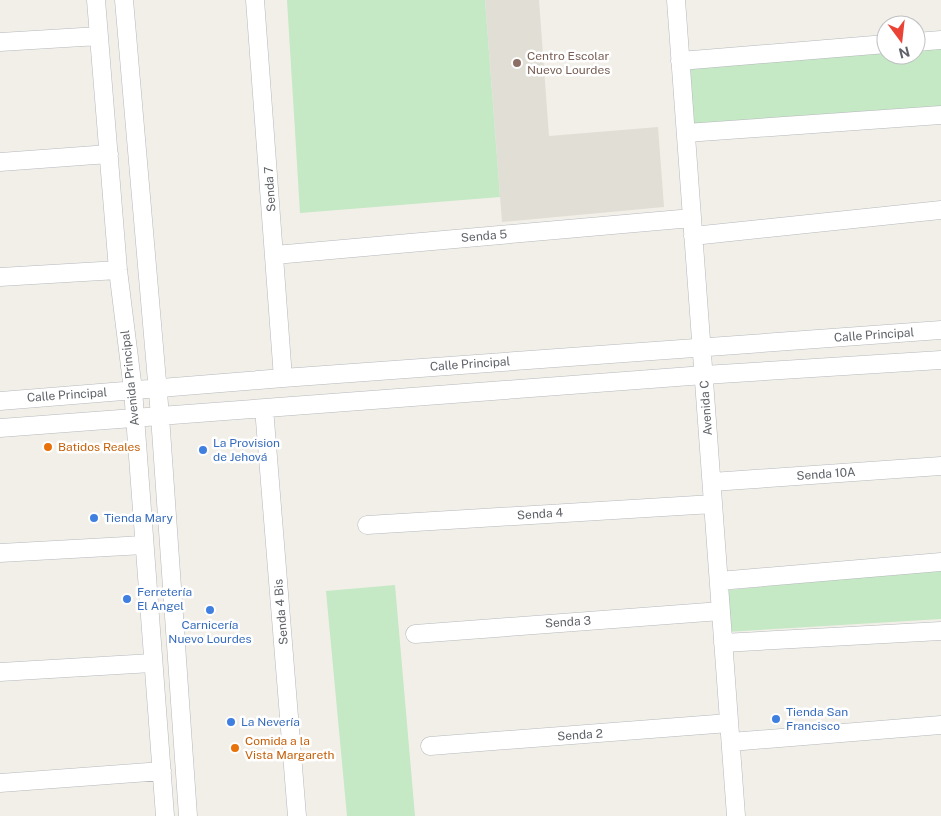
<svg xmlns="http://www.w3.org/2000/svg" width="941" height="816" font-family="'Public Sans',sans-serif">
<rect width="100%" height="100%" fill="#f1efe8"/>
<path fill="#e1ded6" d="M 485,0 L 539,0 L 549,136 L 658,127 L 664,207 L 502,222 Z"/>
<path fill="#c5e8c5" d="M 287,0 L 485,0 L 500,197 L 300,213 Z
M 941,46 L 941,108 L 691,127 L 687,67 L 886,50 L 886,55 L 916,55 L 916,48 Z
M 941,569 L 941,619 L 726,632 L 719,591 Z
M 395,585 L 415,816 L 347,816 L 326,591 Z"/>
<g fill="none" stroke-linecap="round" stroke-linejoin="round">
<defs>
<path id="minor" d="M 96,0 L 118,270 L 133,390 L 165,816
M 124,0 L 160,416 L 188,816
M 255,0 L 283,378
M 676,0 L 736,816
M 0,42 L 99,36
M 916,42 L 941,40
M 680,61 L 886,44
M 686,133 L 941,115
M 0,162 L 109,154
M 693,236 L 941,210
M 275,255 L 692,218
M 0,277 L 118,270
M 0,401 L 283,378 L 941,330
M 264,408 L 297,816
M 0,428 L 704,375 L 941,360
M 712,482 L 941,466
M 367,525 L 713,504
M 0,553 L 144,545
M 719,581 L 941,562
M 415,634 L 721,611
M 723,643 L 941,631
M 0,672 L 152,663
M 731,742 L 941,725
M 430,746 L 729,723
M 0,783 L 162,771"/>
</defs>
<use href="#minor" stroke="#b5b8bc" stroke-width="19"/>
<use href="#minor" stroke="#fff" stroke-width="18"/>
</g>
<circle fill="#8d6e63" stroke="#fff" stroke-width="2" cx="517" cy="63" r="5"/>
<g fill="#e8710a" stroke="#fff" stroke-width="2">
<circle cx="48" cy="447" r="5"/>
<circle cx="235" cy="748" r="5"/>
</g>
<g fill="#3f7fe0" stroke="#fff" stroke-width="2">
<circle cx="203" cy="450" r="5"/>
<circle cx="94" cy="518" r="5"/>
<circle cx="127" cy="599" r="5"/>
<circle cx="210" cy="610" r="5"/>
<circle cx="776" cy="719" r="5"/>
<circle cx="231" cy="722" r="5"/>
</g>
<g text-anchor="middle" stroke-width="5" stroke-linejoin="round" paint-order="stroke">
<g font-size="12" fill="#785e54" stroke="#fff" text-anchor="start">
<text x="527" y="60">Centro Escolar<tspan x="527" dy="14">Nuevo Lourdes</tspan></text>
</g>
<g font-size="12" fill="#5f6368" stroke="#fff">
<text transform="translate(270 189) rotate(-94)" y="4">Senda 7</text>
<text transform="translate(484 236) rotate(-5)" y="4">Senda 5</text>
<text transform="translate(874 335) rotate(-4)" y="4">Calle Principal</text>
<text transform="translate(470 364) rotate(-4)" y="4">Calle Principal</text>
<text transform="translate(130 378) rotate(-96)" y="4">Avenida Principal</text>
<text transform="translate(67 395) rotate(-4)" y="4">Calle Principal</text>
<text transform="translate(706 408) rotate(-94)" y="4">Avenida C</text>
<text transform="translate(826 474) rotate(-4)" y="4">Senda 10A</text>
<text transform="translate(540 514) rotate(-4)" y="4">Senda 4</text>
<text transform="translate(281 612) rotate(-95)" y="4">Senda 4 Bis</text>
<text transform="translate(568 622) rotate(-4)" y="4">Senda 3</text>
<text transform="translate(580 735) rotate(-4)" y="4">Senda 2</text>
</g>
<g font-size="12" fill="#366cbe" stroke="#fff" text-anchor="start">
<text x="213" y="447">La Provision<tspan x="213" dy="14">de Jehová</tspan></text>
<text x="104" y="522">Tienda Mary</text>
<text x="137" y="596">Ferretería<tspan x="137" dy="14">El Angel</tspan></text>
<text x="210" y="629" text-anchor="middle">Carnicería<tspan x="210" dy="14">Nuevo Lourdes</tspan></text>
<text x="786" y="716">Tienda San<tspan x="786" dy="14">Francisco</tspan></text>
<text x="241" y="726">La Nevería</text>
</g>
<g font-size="12" fill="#c56008" stroke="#fff" text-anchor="start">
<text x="58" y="451">Batidos Reales</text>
<text x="245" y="745">Comida a la<tspan x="245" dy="14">Vista Margareth</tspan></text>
</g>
</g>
<g transform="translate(901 40) rotate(165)"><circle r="24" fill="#ffffff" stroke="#bfc1c3"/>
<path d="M0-4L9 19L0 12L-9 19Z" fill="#ea4335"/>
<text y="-8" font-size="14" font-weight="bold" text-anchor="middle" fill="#5f6368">N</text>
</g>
</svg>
